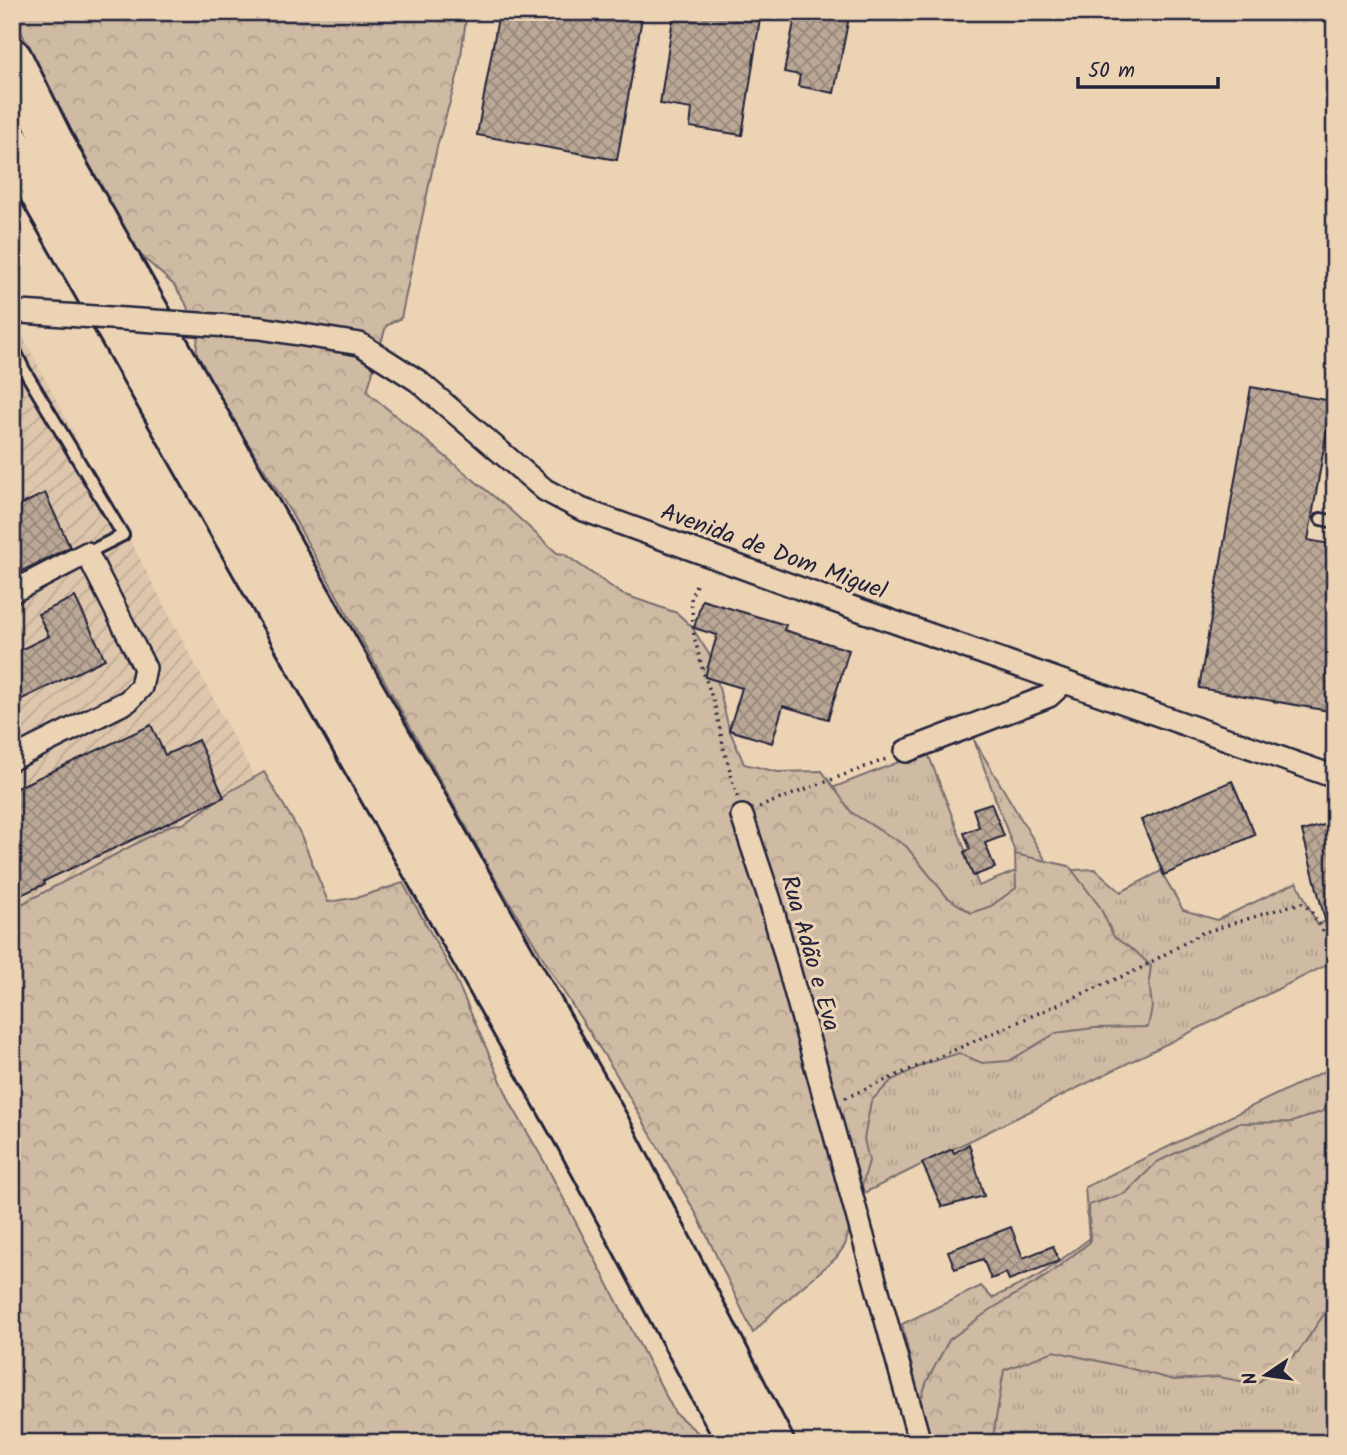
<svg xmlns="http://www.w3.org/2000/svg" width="1347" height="1455" font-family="Kalam,sans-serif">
<defs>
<pattern id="industrial-furrows" width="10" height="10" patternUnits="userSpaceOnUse" patternTransform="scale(1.75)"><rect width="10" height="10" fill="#ddc6ab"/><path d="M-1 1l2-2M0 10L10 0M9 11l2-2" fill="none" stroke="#bdaa94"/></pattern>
<pattern id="grass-tufts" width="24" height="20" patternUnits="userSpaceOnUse" patternTransform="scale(1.75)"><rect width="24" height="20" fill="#cfbaa3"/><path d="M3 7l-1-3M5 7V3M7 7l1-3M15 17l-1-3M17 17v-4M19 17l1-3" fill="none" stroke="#b1a08d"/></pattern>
<pattern id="forest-crowns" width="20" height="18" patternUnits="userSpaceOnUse" patternTransform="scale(1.75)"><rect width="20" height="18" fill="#cfbaa3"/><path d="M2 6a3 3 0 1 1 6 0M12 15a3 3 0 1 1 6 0" fill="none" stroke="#b1a08d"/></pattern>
<pattern id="building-cross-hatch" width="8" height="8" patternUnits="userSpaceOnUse" patternTransform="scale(1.75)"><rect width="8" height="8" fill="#baa796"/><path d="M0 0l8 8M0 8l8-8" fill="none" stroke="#97887c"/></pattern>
</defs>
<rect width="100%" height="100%" fill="#ecd3b4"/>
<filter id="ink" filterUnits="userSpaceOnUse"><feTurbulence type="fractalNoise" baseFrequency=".0143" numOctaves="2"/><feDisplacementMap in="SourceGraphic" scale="14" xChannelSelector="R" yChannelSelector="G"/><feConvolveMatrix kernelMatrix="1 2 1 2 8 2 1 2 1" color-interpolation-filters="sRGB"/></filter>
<g filter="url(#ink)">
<path fill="url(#industrial-furrows)" d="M 22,335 L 257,782 L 12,913 L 12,340 Z"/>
<path fill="url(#grass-tufts)" stroke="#786e6f" stroke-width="2" d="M 974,740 L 1052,871 L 1095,869 L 1121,892 L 1161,871 L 1183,910 L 1217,920 L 1297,882 L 1317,924 L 1335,919 L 1335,961 L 864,1193 L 760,816 L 927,751 L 979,886 L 1021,869 Z
M 1335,1066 L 1335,1443 L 929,1443 L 902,1324 L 981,1286 L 992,1298 L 1039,1276 L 1089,1239 L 1085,1187 Z"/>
<path fill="url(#forest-crowns)" stroke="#786e6f" stroke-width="2" d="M 12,12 L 467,12 L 459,70 L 437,147 L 401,318 L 386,326 L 367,392 L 509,509 L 557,553 L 564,554 L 622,594 L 677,613 L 691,626 L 712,659 L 729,729 L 744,764 L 778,772 L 822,771 L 852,813 L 906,846 L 947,897 L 971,913 L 991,906 L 1016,888 L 1015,854 L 1069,866 L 1100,907 L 1114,937 L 1136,952 L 1151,966 L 1149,981 L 1152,1007 L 1148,1027 L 1094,1028 L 1056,1033 L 1009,1061 L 982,1063 L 959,1053 L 925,1064 L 892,1080 L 871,1101 L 864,1139 L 869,1161 L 845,1245 L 836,1258 L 775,1310 L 753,1333 L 698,1217 L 615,1072 L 558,983 L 489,868 L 291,513 L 196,359 L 198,332 L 185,302 L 174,285 L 135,250 L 38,68 Z
M 264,772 L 300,833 L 328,902 L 359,897 L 403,883 L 454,975 L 511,1104 L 545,1163 L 675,1413 L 704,1438 L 707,1443 L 12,1443 L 12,909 L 171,825 L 183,824 L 229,792 Z
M 1335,1042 L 1335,1298 L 1299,1351 L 1256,1384 L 1219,1377 L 1174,1380 L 1120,1366 L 1054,1351 L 1004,1370 L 992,1443 L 906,1443 L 927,1381 L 949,1340 L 990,1310 L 1048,1275 L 1090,1242 L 1089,1205 L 1126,1193 L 1157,1162 L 1238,1123 L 1292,1122 L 1324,1111 Z"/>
<path fill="url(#building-cross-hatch)" stroke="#22223b" stroke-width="2" d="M 499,12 L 643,12 L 617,160 L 477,135 Z
M 674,12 L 761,12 L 742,135 L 690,127 L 692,109 L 660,104 Z
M 796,12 L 850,12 L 834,93 L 798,86 L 800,75 L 784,72 Z
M 1251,387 L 1332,401 L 1308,540 L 1335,545 L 1335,712 L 1199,688 Z
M 45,493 L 70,547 L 12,576 L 12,509 Z
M 75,597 L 105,659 L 12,704 L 12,654 L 49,636 L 38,614 Z
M 702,600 L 786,625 L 784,630 L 849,650 L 828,719 L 783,706 L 772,743 L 729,730 L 742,688 L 705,677 L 717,635 L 694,628 Z
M 151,725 L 165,755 L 198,740 L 224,797 L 44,881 L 45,884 L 12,899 L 12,790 Z
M 1232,781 L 1255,835 L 1164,875 L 1141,820 Z
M 991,803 L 1004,836 L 985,843 L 995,868 L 973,876 L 964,852 L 970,849 L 964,833 L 979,827 L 973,809 Z
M 1335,822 L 1335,939 L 1330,939 L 1302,831 Z
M 969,1144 L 984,1196 L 942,1207 L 922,1163 L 952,1149 L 954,1153 Z
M 1011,1227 L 1023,1258 L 1053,1246 L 1059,1261 L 1009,1280 L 1006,1273 L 991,1279 L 983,1259 L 955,1269 L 948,1251 Z"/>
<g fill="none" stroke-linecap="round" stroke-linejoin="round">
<defs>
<path id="lane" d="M 12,344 L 23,368 L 123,535 L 87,553
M 1321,519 L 1335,522"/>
<path id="street" d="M 229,326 L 260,328 L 360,344 L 418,381 L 545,490 L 581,509 L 840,603 L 1335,777
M 12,592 L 87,553 L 145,668 L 141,687 L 128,701 L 12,759
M 906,751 L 1049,696 L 1064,682
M 742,816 L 770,900 L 920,1443"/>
<path id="highway" d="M 12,58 L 62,159 L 608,1122 L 774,1443
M 12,144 L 577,1141 L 738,1443"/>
</defs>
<use href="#lane" stroke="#22223b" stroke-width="16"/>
<use href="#street" stroke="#22223b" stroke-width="26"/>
<use href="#highway" stroke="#22223b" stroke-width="44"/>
<path stroke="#22223b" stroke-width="3.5" stroke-dasharray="2 5" stroke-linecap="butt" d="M 696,585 L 691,597 L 694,636 L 703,671 L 715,706 L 724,749 L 738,800
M 759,807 L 889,758
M 845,1098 L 1139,969 L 1202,933 L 1286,907 L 1302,903 L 1311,911 L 1335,951"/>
<use href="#lane" stroke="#ecd3b4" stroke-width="10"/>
<use href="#street" stroke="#ecd3b4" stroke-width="21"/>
<use href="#highway" stroke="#ecd3b4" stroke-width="38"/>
<defs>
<path id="street-bridge" d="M 21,312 L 229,326"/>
</defs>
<use href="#street-bridge" stroke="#22223b" stroke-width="26" stroke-linecap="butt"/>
<use href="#street-bridge" stroke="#ecd3b4" stroke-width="21"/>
</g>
</g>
<g text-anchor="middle" stroke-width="6" stroke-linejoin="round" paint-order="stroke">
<g font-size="24" fill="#22223b" stroke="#ecd3b4">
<text transform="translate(774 551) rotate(20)" y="8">Avenida de Dom Miguel</text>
<text transform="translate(811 953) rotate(74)" y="8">Rua Adão e Eva</text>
</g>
</g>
<rect width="1347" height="1455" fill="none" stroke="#ecd3b4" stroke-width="42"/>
<rect x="21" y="21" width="1305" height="1413" fill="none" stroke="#22223b" stroke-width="2.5" filter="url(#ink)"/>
<g transform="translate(1266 1375) rotate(257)" stroke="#ecd3b4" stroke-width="5" paint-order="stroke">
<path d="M0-5L12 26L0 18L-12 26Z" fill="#22223b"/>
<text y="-10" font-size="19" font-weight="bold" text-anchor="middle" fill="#22223b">N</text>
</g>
<path d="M1078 77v10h140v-10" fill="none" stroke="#22223b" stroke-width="3.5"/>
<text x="1088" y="77" font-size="21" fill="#22223b" stroke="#ecd3b4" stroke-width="5" paint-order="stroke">50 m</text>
</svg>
